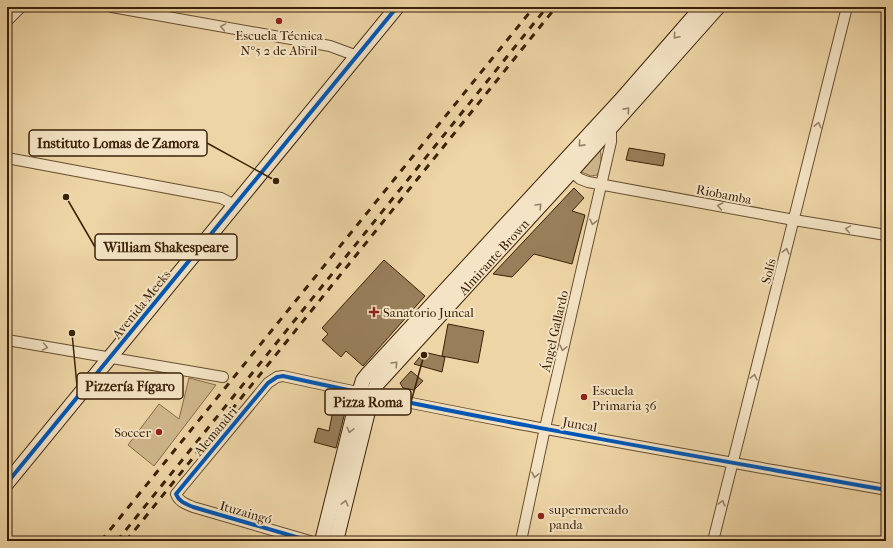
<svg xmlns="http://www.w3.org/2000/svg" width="893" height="548" font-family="'IM FELL French Canon',serif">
<rect width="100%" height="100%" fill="#eed5a6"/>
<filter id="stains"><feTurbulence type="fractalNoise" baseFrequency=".005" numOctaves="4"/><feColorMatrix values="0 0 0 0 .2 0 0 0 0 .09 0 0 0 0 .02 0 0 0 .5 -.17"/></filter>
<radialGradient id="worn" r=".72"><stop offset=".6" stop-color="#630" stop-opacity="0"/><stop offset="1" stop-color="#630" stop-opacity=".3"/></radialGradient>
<path fill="#cfb68b" stroke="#846c49" d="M 600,150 C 602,157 601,169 597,175 L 591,176 L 581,172 Z
M 189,378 L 216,385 L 154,466 L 128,445 L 159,404 L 179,419 Z"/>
<path fill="#987f5a" stroke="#3a2107" d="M 629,148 L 665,154 L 663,166 L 626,160 Z
M 574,188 L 584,198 L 572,211 L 585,215 L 572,264 L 534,254 L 512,277 L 493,274 Z
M 384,260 L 425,296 L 363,366 L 346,351 L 341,357 L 322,340 L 328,334 L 322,328 Z
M 448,324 L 484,331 L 478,363 L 442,356 Z
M 424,352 L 445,357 L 442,372 L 414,364 Z
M 411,371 L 423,381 L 414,390 L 403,388 L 400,383 Z
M 333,410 L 345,412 L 336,448 L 314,442 L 318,428 L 329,431 Z"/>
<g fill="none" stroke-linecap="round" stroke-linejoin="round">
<defs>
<path id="street" d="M 112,7 L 330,46 L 357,56
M 7,21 L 21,7
M 7,158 L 221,198 L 235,205
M 567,168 L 580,179 L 588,182 L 794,220 L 886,235
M 7,340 L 223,377
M 310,541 L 193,507 C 186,504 179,502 176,494 L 268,383 L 277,377 L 283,376 C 482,420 685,454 886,490
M 521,541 L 545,428 L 611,142 L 611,127
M 713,541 L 847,7"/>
<g id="secondary">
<path d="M 7,483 L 397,7"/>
<path d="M 322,541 L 359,393 L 363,380 L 367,375 L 620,101 L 702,7"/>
<path id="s1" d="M 336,541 L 372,395 L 377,384 L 571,172 L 718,7"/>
</g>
</defs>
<use href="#street" stroke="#674e2f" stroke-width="12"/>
<use href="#secondary" stroke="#3a2107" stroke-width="16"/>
<use href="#street" stroke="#f4e4c5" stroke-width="10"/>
<use href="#secondary" stroke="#f4e4c5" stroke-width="14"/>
<path stroke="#3a2107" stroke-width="3" stroke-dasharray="7 7" stroke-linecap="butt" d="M 101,541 L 534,7
M 117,541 L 547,7
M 126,541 L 556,7"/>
<defs>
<path id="cycleway" d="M 7,483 L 397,7
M 310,541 L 193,507 C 186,504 179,502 176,494 L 268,383 L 277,377 L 283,376 C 482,420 685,454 886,490"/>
</defs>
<use href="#cycleway" stroke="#f4e4c5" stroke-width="6"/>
<use href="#cycleway" stroke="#0057b8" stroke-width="4"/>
</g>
<defs><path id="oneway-chevron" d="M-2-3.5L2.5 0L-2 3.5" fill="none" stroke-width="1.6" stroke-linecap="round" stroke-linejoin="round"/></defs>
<g stroke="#978266">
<use href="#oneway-chevron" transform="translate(223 27) rotate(-170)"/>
<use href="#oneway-chevron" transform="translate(676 36) rotate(131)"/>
<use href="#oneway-chevron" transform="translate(627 110) rotate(-48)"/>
<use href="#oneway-chevron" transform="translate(818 125) rotate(-76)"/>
<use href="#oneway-chevron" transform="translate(581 144) rotate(132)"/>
<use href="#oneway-chevron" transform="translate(539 206) rotate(-47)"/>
<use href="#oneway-chevron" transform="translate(720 206) rotate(-169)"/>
<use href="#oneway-chevron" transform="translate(593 222) rotate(103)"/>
<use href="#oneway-chevron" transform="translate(848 229) rotate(-171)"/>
<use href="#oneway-chevron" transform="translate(786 251) rotate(-76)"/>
<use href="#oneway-chevron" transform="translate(45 347) rotate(10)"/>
<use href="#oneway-chevron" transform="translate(563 348) rotate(103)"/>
<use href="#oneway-chevron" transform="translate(395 364) rotate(-47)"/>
<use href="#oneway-chevron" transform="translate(754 377) rotate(-76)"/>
<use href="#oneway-chevron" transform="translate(350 430) rotate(104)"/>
<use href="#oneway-chevron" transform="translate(535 475) rotate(102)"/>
<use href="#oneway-chevron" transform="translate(345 503) rotate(-76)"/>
<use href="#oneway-chevron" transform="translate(722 503) rotate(-76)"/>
</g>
<g fill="#8f2418" stroke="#f4e4c5" stroke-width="1.5">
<circle cx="279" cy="21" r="4"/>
<path d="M372 306h4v4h4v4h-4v4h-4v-4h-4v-4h4z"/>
<circle cx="584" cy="397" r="4"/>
<circle cx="159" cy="432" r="4"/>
<circle cx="541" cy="516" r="4"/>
</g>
<g text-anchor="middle" stroke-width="4" stroke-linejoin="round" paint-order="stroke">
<g font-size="13" fill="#3a2107" stroke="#f4e4c5" text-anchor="start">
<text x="279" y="40" text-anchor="middle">Escuela Técnica<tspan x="279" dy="15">N°5 2 de Abril</tspan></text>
<text x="383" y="317">Sanatorio Juncal</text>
<text x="592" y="395">Escuela<tspan x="592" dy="15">Primaria 36</tspan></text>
<text x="151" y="437" text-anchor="end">Soccer</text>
<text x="549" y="514">supermercado<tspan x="549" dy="15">panda</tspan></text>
</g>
<g font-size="13" fill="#3a2107" stroke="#f4e4c5">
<text transform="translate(724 194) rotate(11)" y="5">Riobamba</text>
<text dy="5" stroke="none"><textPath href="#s1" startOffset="335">Almirante Brown</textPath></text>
<text transform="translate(768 271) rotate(-76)" y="5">Solís</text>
<text transform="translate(141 304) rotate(-51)" y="5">Avenida Meeks</text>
<text transform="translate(554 331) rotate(-77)" y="5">Ángel Gallardo</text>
<text transform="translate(580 424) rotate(10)" y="5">Juncal</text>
<text transform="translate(215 431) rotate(-50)" y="5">Alemandri</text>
<text transform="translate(246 512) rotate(16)" y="5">Ituzaingó</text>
</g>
</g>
<path fill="none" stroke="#3a2107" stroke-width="1.5" d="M276 181L207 143M66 197L95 247M72 333L77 386M424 355L411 402"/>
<g fill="#3a2107" stroke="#f4e4c5" stroke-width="1.5">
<circle cx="276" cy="181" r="4"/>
<circle cx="66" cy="197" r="4"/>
<circle cx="72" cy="333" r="4"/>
<circle cx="424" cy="355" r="4"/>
</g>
<g fill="#f4e4c5" stroke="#3a2107" stroke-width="1.5">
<rect x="29" y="130" width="178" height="26" rx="4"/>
<rect x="95" y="234" width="142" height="26" rx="4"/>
<rect x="77" y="373" width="106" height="26" rx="4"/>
<rect x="325" y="389" width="86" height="26" rx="4"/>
</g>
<g font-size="14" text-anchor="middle" font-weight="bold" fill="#3a2107">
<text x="118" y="148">Instituto Lomas de Zamora</text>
<text x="166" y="252">William Shakespeare</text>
<text x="130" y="391">Pizzería Fígaro</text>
<text x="368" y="407">Pizza Roma</text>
</g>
<rect width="893" height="548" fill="none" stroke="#eed5a6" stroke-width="24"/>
<rect x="8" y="8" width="877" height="532" fill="none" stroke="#3a2107" stroke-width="2"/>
<rect x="12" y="12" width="869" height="524" fill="none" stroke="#3a2107"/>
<rect width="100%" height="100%" filter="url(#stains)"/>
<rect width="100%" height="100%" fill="url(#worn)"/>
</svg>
